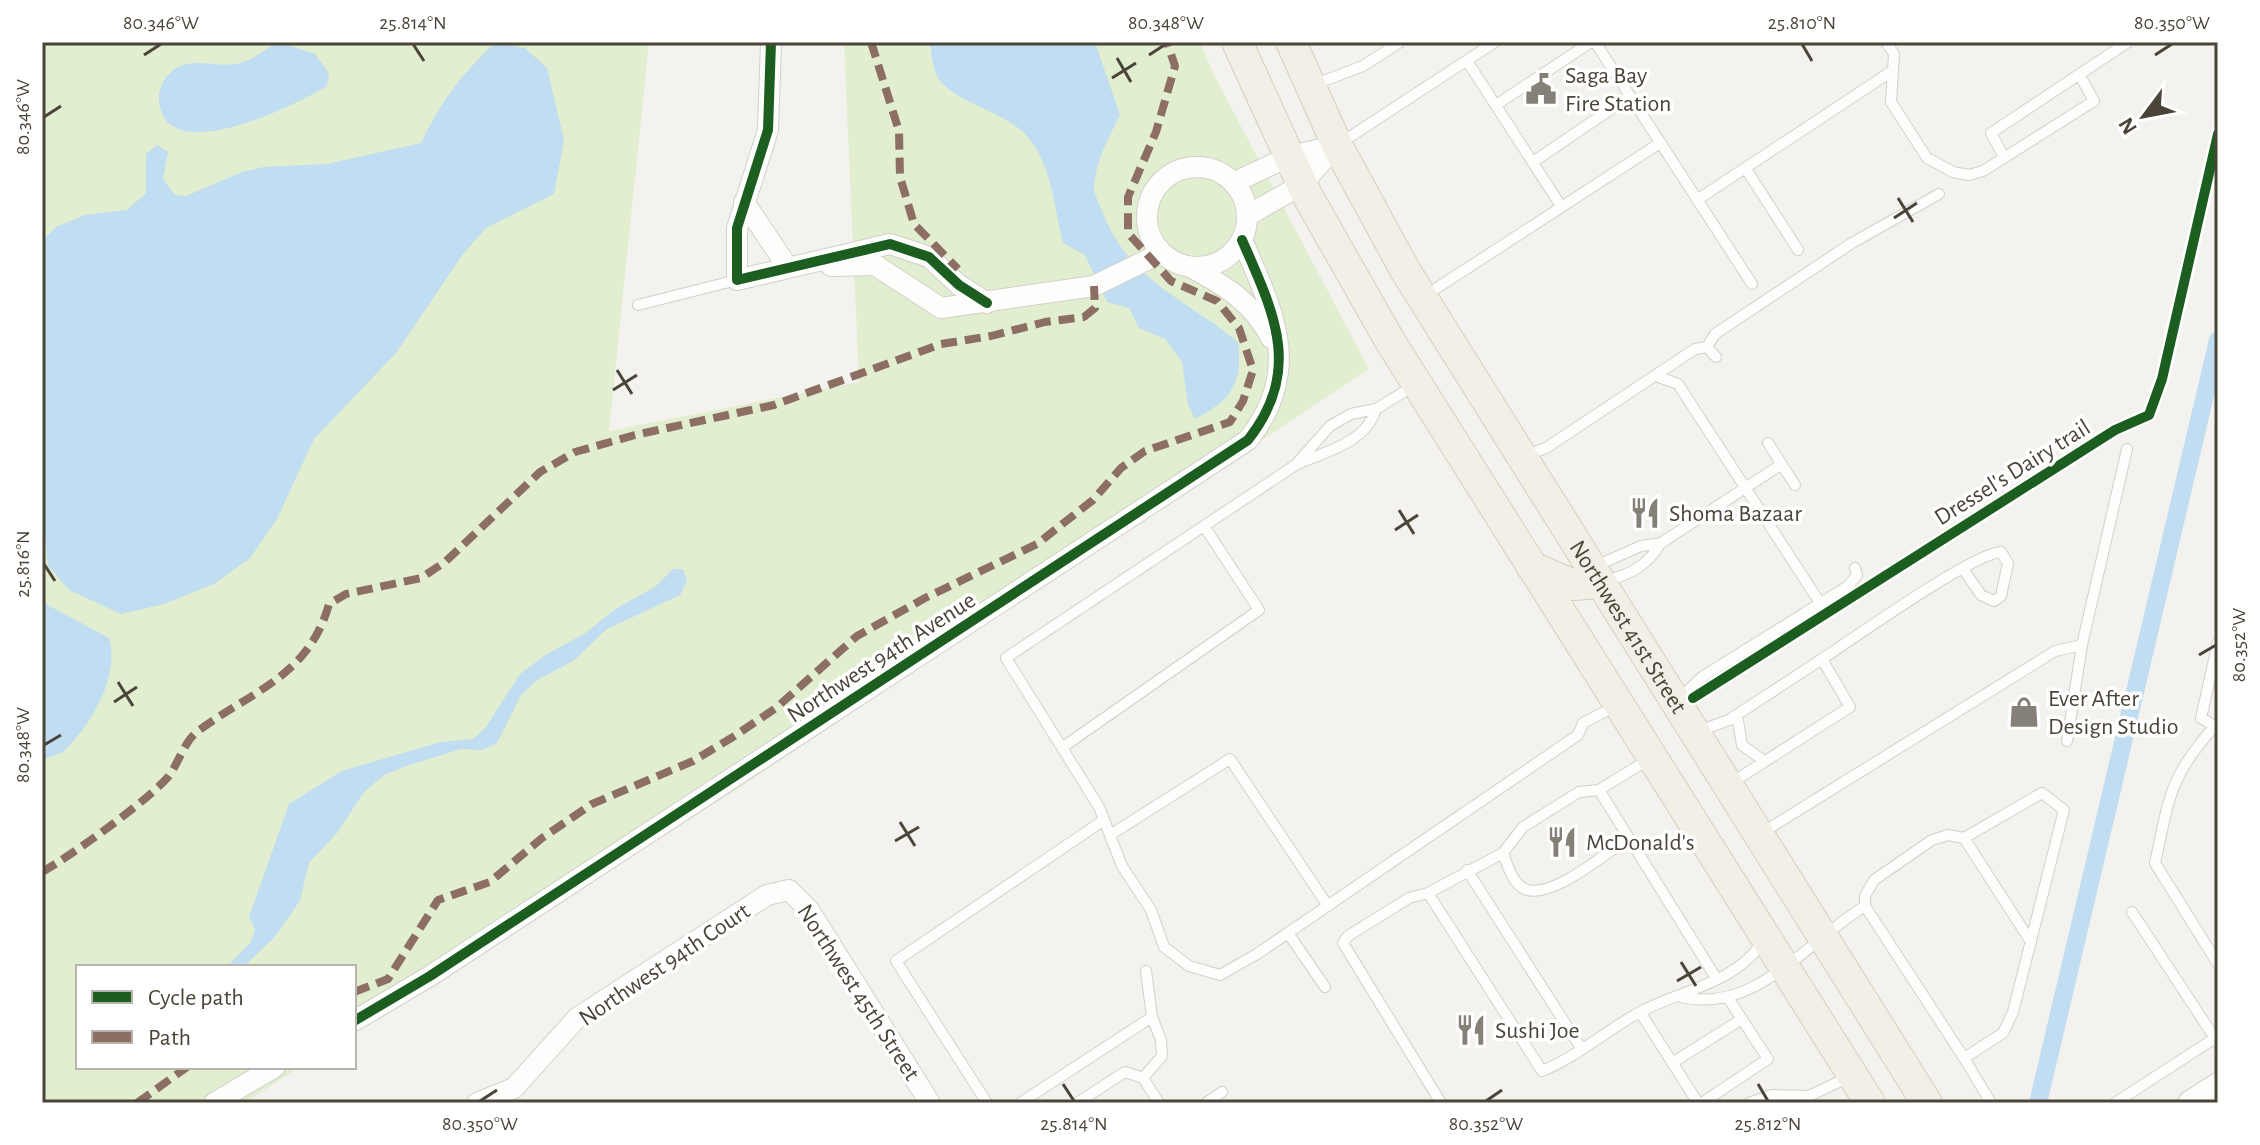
<svg xmlns="http://www.w3.org/2000/svg" width="2260" height="1145" font-family="'Alegreya Sans',sans-serif">
<rect width="100%" height="100%" fill="#f4f2ee"/>
<path fill="#e1eecf" d="M 42,42 L 649,42 L 609,431 L 859,382 L 844,42 L 1200,42 L 1215,77 L 1369,369 L 739,788 L 354,1033 L 354,967 L 78,967 L 78,1067 L 300,1067 L 244,1103 L 49,1103 L 42,1091 Z"/>
<path fill="#c0ddf1" d="M 278,42 L 315,54 L 329,73 L 327,86 C 296,105 164,171 159,100 C 158,88 165,76 175,69 C 193,57 215,67 235,64 C 249,63 266,49 278,42 Z
M 930,42 L 1095,42 L 1120,115 C 1109,137 1097,158 1094,184 C 1093,193 1099,204 1103,213 C 1130,282 1185,298 1238,342 C 1243,383 1232,400 1195,419 L 1188,405 L 1182,362 L 1165,339 L 1139,328 L 1129,308 L 1107,302 L 1085,255 L 1063,243 C 1054,208 1052,162 1025,134 C 1002,111 965,106 942,83 C 932,73 932,55 930,42 Z
M 495,43 L 525,48 L 547,68 L 564,140 L 554,194 L 486,228 L 463,254 L 396,353 L 314,439 L 277,519 L 250,558 L 214,584 L 164,604 L 121,614 L 69,590 L 48,566 L 42,507 L 42,241 L 56,227 L 85,215 L 127,210 L 146,193 L 146,154 L 157,145 L 168,152 L 163,179 L 175,195 L 186,196 L 242,172 L 264,167 L 327,164 L 421,143 C 442,100 460,76 495,43 Z
M 673,569 L 683,569 L 687,581 L 680,595 L 607,629 L 573,661 L 537,680 L 521,695 L 497,743 L 483,750 L 461,749 L 406,766 L 384,775 L 364,792 L 337,833 L 309,863 L 300,900 L 289,917 L 273,939 L 243,967 L 227,967 L 251,942 L 255,929 L 249,917 L 289,804 L 342,771 L 441,742 L 473,739 L 486,727 L 520,674 L 547,654 L 584,634 L 617,608 L 655,587 Z
M 42,602 L 109,638 C 120,675 92,724 65,750 C 59,755 49,757 42,760 Z"/>
<g fill="none" stroke-linecap="round" stroke-linejoin="round">
<path stroke="#c0ddf1" stroke-width="18" d="M 2038,1103 L 2218,340"/>
<defs>
<path id="service" d="M 1595,42 L 1752,284
M 1886,42 L 1894,54 L 1891,102 L 1927,158 L 1953,172 L 1969,175 L 1983,171 L 2094,101 L 2079,74
M 1467,61 L 1561,206
M 1313,85 L 1363,66 L 1400,42
M 1496,105 L 1591,42
M 1339,144 L 1495,42
M 2004,157 L 1991,133 L 2128,42
M 1533,162 L 1630,96
M 1746,169 L 1798,250
M 1697,200 L 1892,71
M 1423,297 L 1660,143
M 638,305 L 737,280
M 1707,347 L 1715,334 L 1852,243 L 1939,194
M 1656,376 L 1678,384 L 1820,603
M 1376,409 C 1367,442 1325,452 1297,464 L 1006,658 L 1099,807 L 1122,866 L 1151,910 L 1164,947 L 1189,966 L 1220,975 L 1257,954 L 1578,735 L 1583,723 L 1616,706
M 1768,443 L 1795,485
M 1526,455 L 1546,448 L 1695,349 L 1707,347 L 1716,357
M 1298,462 L 1330,426 L 1351,414 L 1376,409 L 1415,385
M 1596,566 L 1641,546 L 1661,543
M 1606,581 C 1631,574 1647,566 1661,543 L 1782,464
M 2218,642 L 2201,718 L 2218,728
M 2082,645 L 2127,449
M 1679,699 L 1702,677 L 1848,586 L 1857,575 L 1855,568
M 1737,715 L 1742,745 L 1764,761
M 2214,727 C 2169,777 2169,799 2155,863 L 2218,964
M 1696,732 L 1729,720 L 1822,659
M 1063,747 L 1259,610 L 1204,526
M 1651,758 L 1599,790 L 1716,978
M 1731,783 L 1850,707 L 1822,659 C 1853,639 1973,553 2001,552 L 2008,563 L 2001,596 L 1994,601 L 1981,595 L 1963,569
M 2042,793 L 2064,810 L 2013,1012 L 2003,1033 L 1964,1058 L 1865,906 L 1865,896 L 1874,880 L 1932,840 L 1948,835 L 1964,838 Z
M 1760,834 L 2055,651 L 2082,645 L 2067,741
M 1110,835 L 1230,759 L 1328,906
M 1964,838 L 2031,942
M 1503,853 C 1507,864 1511,878 1520,886 C 1544,907 1607,852 1629,838
M 1467,870 L 1581,1048
M 1428,893 L 1503,853 L 1523,827 L 1579,792 L 1599,790
M 2132,912 L 2218,1043
M 1288,933 L 1325,987
M 1146,971 L 1152,1017
M 1681,997 C 1756,1014 1806,942 1865,906
M 1640,1012 L 1698,1103
M 1964,1058 L 1991,1103
M 1672,1063 L 1742,1019
M 987,1103 L 896,961 L 1104,820
M 1020,1103 L 1152,1017 L 1161,1040 L 1162,1056 L 1143,1078 L 1159,1103
M 1077,1103 L 1125,1072 L 1143,1078
M 1206,1103 L 1222,1092
M 1441,1103 L 1343,943 L 1348,936 L 1409,898 L 1428,893 L 1542,1071 C 1577,1057 1608,1029 1642,1011 C 1680,991 1738,982 1762,942
M 1702,1103 L 1768,1059 L 1728,998
M 1749,1103 L 1772,1095 L 1809,1096 L 1851,1076
M 2115,1103 L 2215,1038"/>
<path id="minor" d="M 771,42 L 768,130 L 737,228 L 737,280 L 890,244 L 929,257 L 959,285 L 987,303
M1147 217a50 50 0 1 1 100 0a50 50 0 1 1-100 0Z
M 1233,183 L 1288,157 L 1337,145
M 744,202 L 787,266
M 1247,216 L 1301,185 L 1337,145
M 831,266 L 875,265 L 941,308 L 1094,286 L 1161,253
M 1192,268 C 1226,286 1253,303 1271,338
M 354,1021 L 430,976 L 1248,440 C 1303,370 1274,313 1242,240
M 214,1103 L 275,1067
M 477,1103 L 514,1088 L 577,1018 L 767,895 L 789,890 L 809,910 L 930,1103"/>
<path id="tertiary" d="M 2190,1103 L 2218,1085"/>
<g id="primary">
<path d="M 1237,42 L 1307,195 L 1390,341 L 1870,1103"/>
<path id="s1" d="M 1291,42 L 1337,145 L 1405,270 L 1927,1103"/>
<path d="M 1532,567 L 1574,585 L 1600,583"/>
</g>
</defs>
<use href="#service" stroke="#d2d0cb" stroke-width="12"/>
<use href="#minor" stroke="#d2d0cb" stroke-width="22"/>
<use href="#tertiary" stroke="#d2d0cb" stroke-width="26"/>
<use href="#primary" stroke="#d6cebb" stroke-width="32"/>
<use href="#service" stroke="#fdfdfc" stroke-width="10"/>
<use href="#minor" stroke="#fdfdfc" stroke-width="20"/>
<use href="#tertiary" stroke="#fdfdfc" stroke-width="24"/>
<use href="#primary" stroke="#f2efe6" stroke-width="30"/>
<path stroke="#8d6e63" stroke-width="8" stroke-dasharray="16 8" stroke-linecap="butt" d="M 871,42 L 899,131 L 900,177 L 914,224 L 958,269
M 42,872 C 72,855 145,803 168,777 C 179,763 184,741 198,731 C 252,691 309,676 329,604 L 346,594 L 421,578 L 445,562 L 540,472 L 575,452 L 635,435 L 774,405 L 941,344 L 991,336 L 1045,322 L 1084,317 L 1095,308 L 1094,286
M 354,992 L 388,979 L 438,900 L 490,882 L 542,838 L 592,804 L 693,761 L 733,737 L 776,708 L 857,636 L 925,598 L 1037,544 L 1093,500 L 1121,468 L 1145,451 L 1230,422 L 1243,401 L 1253,370 L 1239,328 L 1217,301 L 1171,281 L 1128,233 L 1128,197 L 1156,132 L 1175,66 L 1167,42
M 137,1103 L 187,1067"/>
<defs>
<path id="cycleway" d="M 771,42 L 768,130 L 737,228 L 737,280 L 890,244 L 929,257 L 959,285 L 987,303
M 1693,698 L 2115,430 L 2149,415 L 2162,379 L 2218,134
M 354,1021 L 430,976 L 1248,440 C 1303,370 1274,313 1242,240"/>
</defs>
<use href="#cycleway" stroke="#fff" stroke-width="15"/>
<use href="#cycleway" stroke="#1b5e20" stroke-width="10"/>
</g>
<path fill="none" stroke="#4b4439" stroke-width="3" d="M 413,44 L 424,61M 1802,44 L 1812,61M 144,55 L 161,44M 1149,55 L 1166,44M 2155,55 L 2172,44M 1117,58 L 1131,82M 1112,78 L 1136,63M 44,117 L 61,106M 1898,198 L 1913,222M 1894,218 L 1917,203M 617,370 L 632,394M 613,390 L 637,375M 1399,510 L 1414,534M 1395,530 L 1418,515M 44,564 L 55,581M 2199,655 L 2216,645M 118,682 L 133,706M 114,702 L 137,687M 44,745 L 61,735M 900,822 L 915,846M 895,841 L 919,827M 1681,962 L 1696,986M 1677,981 L 1701,967M 1063,1084 L 1074,1101M 1758,1084 L 1768,1101M 480,1101 L 497,1090M 1486,1101 L 1502,1090"/>
<defs>
<symbol id="civic-bare" viewBox="-9 -9 18 18"><path d="M-.6-6.5H3V-4.5H.6V-3L4-1V1h2V6H-6V1h2V-1L-.6-3ZM-1.2 2.5V6h2.4V2.5Z" fill="#868178" stroke="#fff" stroke-width="2.5" paint-order="stroke"/></symbol>
<symbol id="restaurant-bare" viewBox="-9 -9 18 18"><path d="M-5-6h1v4h1v-4h1v4h1v-4h1v5L-1.5 .5V6h-2V.5L-5-1ZM5-6V6H3V1.5H1.5Q1.5-4 5-6Z" fill="#868178" stroke="#fff" stroke-width="2.5" paint-order="stroke"/></symbol>
<symbol id="shop-bare" viewBox="-9 -9 18 18"><path d="M-5-2.5h2.3a2.7 3.5 0 0 1 5.4 0H5L5.5 6h-11ZM-1.5-2.5h3a1.5 2.3 0 0 0-3 0Z" fill="#868178" stroke="#fff" stroke-width="2.5" paint-order="stroke"/></symbol>
</defs>
<g fill-rule="evenodd">
<use href="#civic-bare" x="1519" y="67" width="44" height="44"/>
<use href="#restaurant-bare" x="1623" y="491" width="44" height="44"/>
<use href="#shop-bare" x="2002" y="690" width="44" height="44"/>
<use href="#restaurant-bare" x="1540" y="820" width="44" height="44"/>
<use href="#restaurant-bare" x="1449" y="1008" width="44" height="44"/>
</g>
<g text-anchor="middle" stroke-width="7" stroke-linejoin="round" paint-order="stroke">
<g font-size="24" fill="#4b4439" stroke="#fff" text-anchor="start">
<text x="1565" y="83">Saga Bay<tspan x="1565" dy="28">Fire Station</tspan></text>
<text x="1669" y="521">Shoma Bazaar</text>
<text x="2048" y="706">Ever After<tspan x="2048" dy="28">Design Studio</tspan></text>
<text x="1586" y="850">McDonald's</text>
<text x="1495" y="1038">Sushi Joe</text>
</g>
<g font-size="24" fill="#4b4439" stroke="#fff">
<text transform="translate(2012 472) rotate(-32)" y="8">Dressel's Dairy trail</text>
<text dy="8" stroke="none"><textPath href="#s1" startOffset="676">Northwest 41st Street</textPath></text>
<text transform="translate(881 657) rotate(-33)" y="8">Northwest 94th Avenue</text>
<text transform="translate(664 964) rotate(-34)" y="8">Northwest 94th Court</text>
<text transform="translate(859 992) rotate(57)" y="8">Northwest 45th Street</text>
</g>
</g>
<rect width="2260" height="1145" fill="none" stroke="#ffffff" stroke-width="88"/>
<rect x="76" y="965" width="280" height="104" fill="#ffffff" stroke="#b7b4b0" stroke-width="2"/>
<rect x="92" y="991" width="40" height="12" fill="#1b5e20" stroke="#b7b4b0" stroke-width="2"/>
<text x="148" y="1005" font-size="24" fill="#4b4439">Cycle path</text>
<rect x="92" y="1031" width="40" height="12" fill="#8d6e63" stroke="#b7b4b0" stroke-width="2"/>
<text x="148" y="1045" font-size="24" fill="#4b4439">Path</text>
<g transform="translate(2144 116) rotate(238)" stroke="#ffffff" stroke-width="6" paint-order="stroke">
<path d="M0-6L14 30L0 20L-14 30Z" fill="#4b4439"/>
<text y="-12" font-size="22" font-weight="bold" text-anchor="middle" fill="#4b4439">N</text>
</g>
<rect x="44" y="44" width="2172" height="1057" fill="none" stroke="#4b4439" stroke-width="3"/>
<g font-size="20" text-anchor="middle" fill="#4b4439">
<text x="161" y="29">80.346°W</text>
<text x="413" y="29">25.814°N</text>
<text x="1166" y="29">80.348°W</text>
<text x="1802" y="29">25.810°N</text>
<text x="2172" y="29">80.350°W</text>
<text transform="translate(22 117) rotate(-90)" y="7">80.346°W</text>
<text transform="translate(22 564) rotate(-90)" y="7">25.816°N</text>
<text transform="translate(2238 645) rotate(-90)" y="7">80.352°W</text>
<text transform="translate(22 745) rotate(-90)" y="7">80.348°W</text>
<text x="480" y="1130">80.350°W</text>
<text x="1074" y="1130">25.814°N</text>
<text x="1486" y="1130">80.352°W</text>
<text x="1768" y="1130">25.812°N</text>
</g>
</svg>
